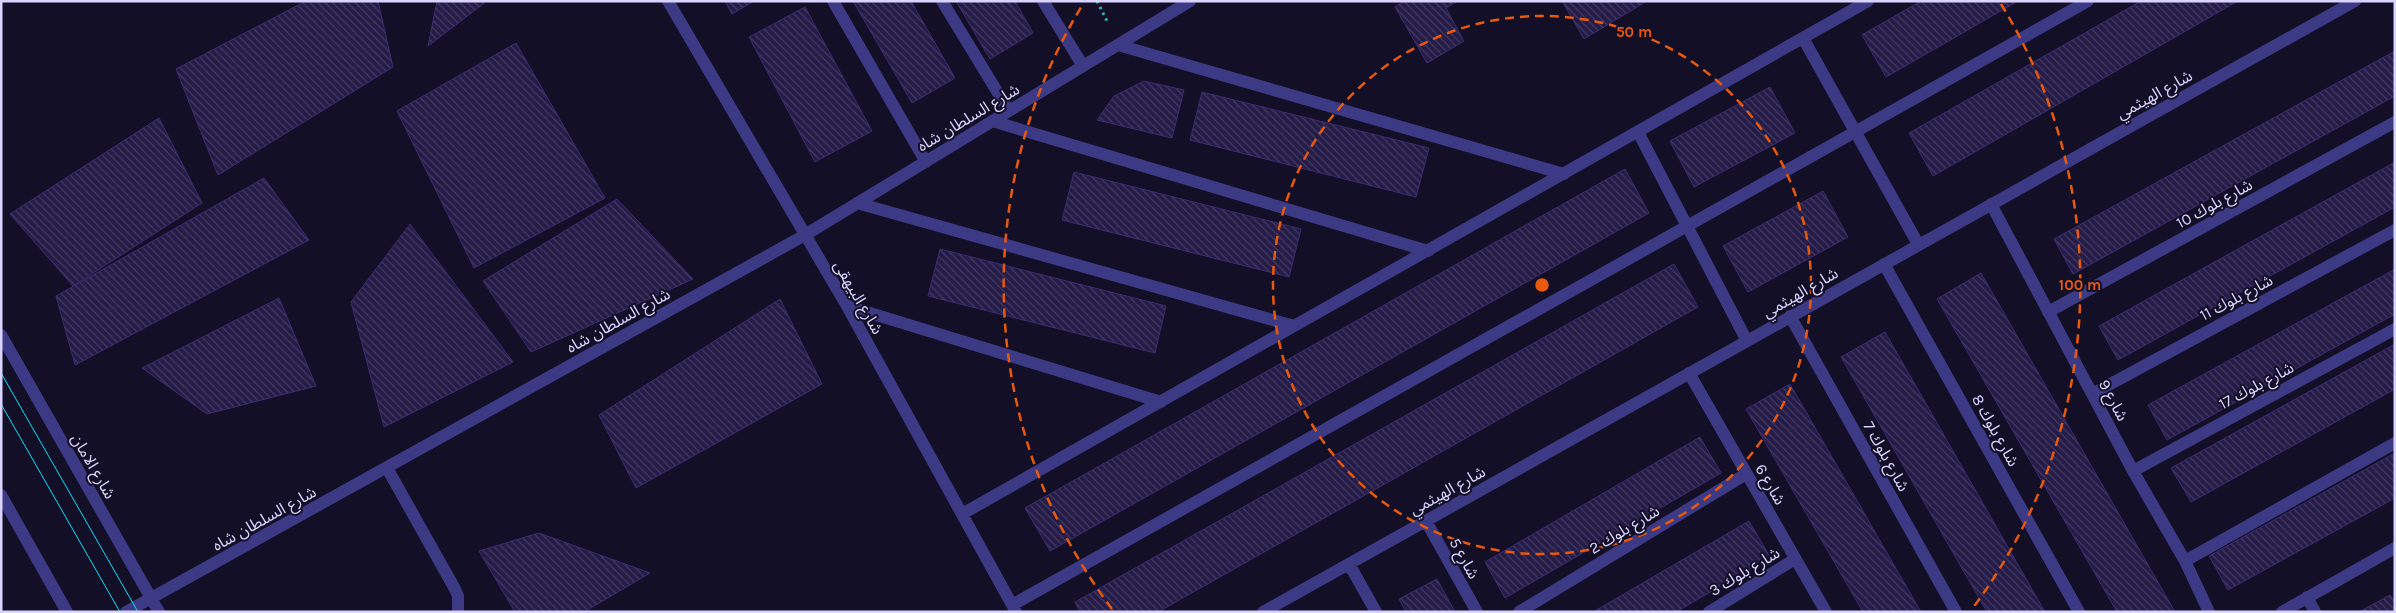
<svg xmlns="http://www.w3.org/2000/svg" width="2396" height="613" font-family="Karla,'Noto Sans Arabic',sans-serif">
<defs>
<pattern id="building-back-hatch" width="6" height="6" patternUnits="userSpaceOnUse" patternTransform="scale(1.25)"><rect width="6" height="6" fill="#241b47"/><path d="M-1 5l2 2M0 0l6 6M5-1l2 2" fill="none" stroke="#433b63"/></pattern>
</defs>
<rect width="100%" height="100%" fill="#130f26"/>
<path fill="url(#building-back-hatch)" stroke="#3b2d73" d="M 306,1 L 378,1 L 393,67 L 218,175 L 176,69 Z
M 437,1 L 487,1 L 428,46 Z
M 725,1 L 754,1 L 732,14 Z
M 853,1 L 911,1 L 955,78 L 912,103 Z
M 956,1 L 1015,1 L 1033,33 L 990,59 Z
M 1404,1 L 1458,1 L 1446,8 L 1464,41 L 1427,63 L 1395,7 Z
M 1562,1 L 1647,1 L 1584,39 Z
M 1921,1 L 2018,1 L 1886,77 L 1862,35 Z
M 2141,1 L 2238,1 L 1933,176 L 1909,133 Z
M 805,7 L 872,131 L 815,162 L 749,37 Z
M 516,43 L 605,198 L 474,268 L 397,111 Z
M 2395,51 L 2395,96 L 2073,274 L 2054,239 Z
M 1144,81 L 1184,90 L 1172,138 L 1097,120 L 1114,96 Z
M 1770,87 L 1795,133 L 1694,187 L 1670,141 Z
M 1202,92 L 1429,148 L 1416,197 L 1190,140 Z
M 159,118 L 202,203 L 73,286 L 10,214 Z
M 2395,162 L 2395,207 L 2118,360 L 2099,326 Z
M 1625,169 L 1649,213 L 1050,551 L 1025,508 Z
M 1074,172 L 1301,229 L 1289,277 L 1062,220 Z
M 264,178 L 309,240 L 75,365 L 56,296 Z
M 1823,191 L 1848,237 L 1748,292 L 1723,246 Z
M 617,199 L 693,279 L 531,352 L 483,281 Z
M 410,224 L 513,362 L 384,427 L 351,302 Z
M 940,249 L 1166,306 L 1155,353 L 928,296 Z
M 1674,264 L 1698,307 L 1158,612 L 1080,612 L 1075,602 Z
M 2395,269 L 2395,314 L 2167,440 L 2148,405 Z
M 1981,273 L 2175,612 L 2117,612 L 1937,299 Z
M 279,298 L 316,386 L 207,414 L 142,368 Z
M 780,299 L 822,384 L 636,488 L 599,415 Z
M 1885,332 L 2045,612 L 1987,612 L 1841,357 Z
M 2395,344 L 2395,389 L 2191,502 L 2171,468 Z
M 1790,384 L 1921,612 L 1863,612 L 1746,409 Z
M 1700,437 L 1721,473 L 1505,598 L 1485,562 Z
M 2395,453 L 2395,498 L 2228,590 L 2209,556 Z
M 1749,521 L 1770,557 L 1676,612 L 1593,612 Z
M 539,533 L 650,573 L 584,612 L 515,612 L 479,551 Z
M 1437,579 L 1455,612 L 1406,612 L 1399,599 Z
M 2390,595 L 2395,603 L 2395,612 L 2359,612 Z"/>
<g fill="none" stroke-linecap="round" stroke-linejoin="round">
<path stroke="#2fb8b0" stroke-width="3" stroke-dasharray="2.5 4" stroke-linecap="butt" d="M 1097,1 L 1108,23"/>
<path stroke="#3d3a85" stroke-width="12" d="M 668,1 L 847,306 L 1016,612
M 833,1 L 926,162
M 942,1 L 1009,111
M 1043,1 L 1083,66
M 1803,38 L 1918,244
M 1118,45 L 1564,174
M 992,121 L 1428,251
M 1638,132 L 1747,341
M 857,203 L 1294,326
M 1991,204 L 2133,471 L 2185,561 L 2209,612
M 1884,264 L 2079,612
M 847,306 L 1161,402
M 2048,312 L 2395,122
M 1790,316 L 1956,612
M 1,335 L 159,612
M 1689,373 L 1826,612
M 2092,394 L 2395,230
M 387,468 L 455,589 L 458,596 L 458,612
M 2133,471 L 2395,329
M 1,495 L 67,612
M 962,514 L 1868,1
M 1426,521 L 1477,612
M 2185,561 L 2395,443
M 1349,564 L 1376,612
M 2307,597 L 2315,612
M 1012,605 L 2088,1
M 126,612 L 805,235 L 1190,1
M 1263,612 L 2355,1
M 1519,612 L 1746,474
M 1709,612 L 1795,559
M 2282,612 L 2395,548"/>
<path stroke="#00e5ff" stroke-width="1" d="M 1,373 L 138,612
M 1,404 L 120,612"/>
</g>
<g fill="none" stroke="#e8590c" stroke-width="2.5" stroke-dasharray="9 6">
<circle cx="1542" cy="285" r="269"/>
<path d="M1112 609A538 538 0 0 1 1083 4M2001 4A538 538 0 0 1 1972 609"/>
</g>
<g text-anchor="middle" stroke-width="4" stroke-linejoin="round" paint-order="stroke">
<g font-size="16" fill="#d9d4ff" stroke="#130f26">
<text transform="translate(2154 94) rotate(-29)" y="6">شارع الهيثمي</text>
<text transform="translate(968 117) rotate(-31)" y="6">شارع السلطان شاه</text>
<text transform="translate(2214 203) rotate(-29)" y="6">شارع بلوك 10</text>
<text transform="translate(1800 292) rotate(-30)" y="6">شارع الهيثمي</text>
<text transform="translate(859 297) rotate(60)" y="6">شارع البيهقى</text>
<text transform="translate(2236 297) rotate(-28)" y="6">شارع بلوك 11</text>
<text transform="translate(618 320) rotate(-29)" y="6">شارع السلطان شاه</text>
<text transform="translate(2256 385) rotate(-28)" y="6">شارع بلوك 17</text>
<text transform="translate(2114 400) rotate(62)" y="6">شارع 9</text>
<text transform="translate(1996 430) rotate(61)" y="6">شارع بلوك 8</text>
<text transform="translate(1887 456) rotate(61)" y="6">شارع بلوك 7</text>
<text transform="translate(94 466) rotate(60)" y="6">شارع الامان</text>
<text transform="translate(1771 484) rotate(60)" y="6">شارع 6</text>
<text transform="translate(1447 490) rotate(-29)" y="6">شارع الهيثمي</text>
<text transform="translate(264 518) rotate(-29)" y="6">شارع السلطان شاه</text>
<text transform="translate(1624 529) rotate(-31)" y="6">شارع بلوك 2</text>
<text transform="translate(1465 558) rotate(61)" y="6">شارع 5</text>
<text transform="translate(1744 571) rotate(-31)" y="6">شارع بلوك 3</text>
</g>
</g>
<circle cx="1542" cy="285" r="8" fill="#e8590c" stroke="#130f26" stroke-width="2.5"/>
<g font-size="15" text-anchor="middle" font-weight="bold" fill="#e8590c" stroke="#130f26" stroke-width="4" stroke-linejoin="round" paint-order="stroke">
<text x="1634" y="37">50 m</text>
<text x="2080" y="290">100 m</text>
</g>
<rect width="2396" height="613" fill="none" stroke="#d9d4ff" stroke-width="5"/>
</svg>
